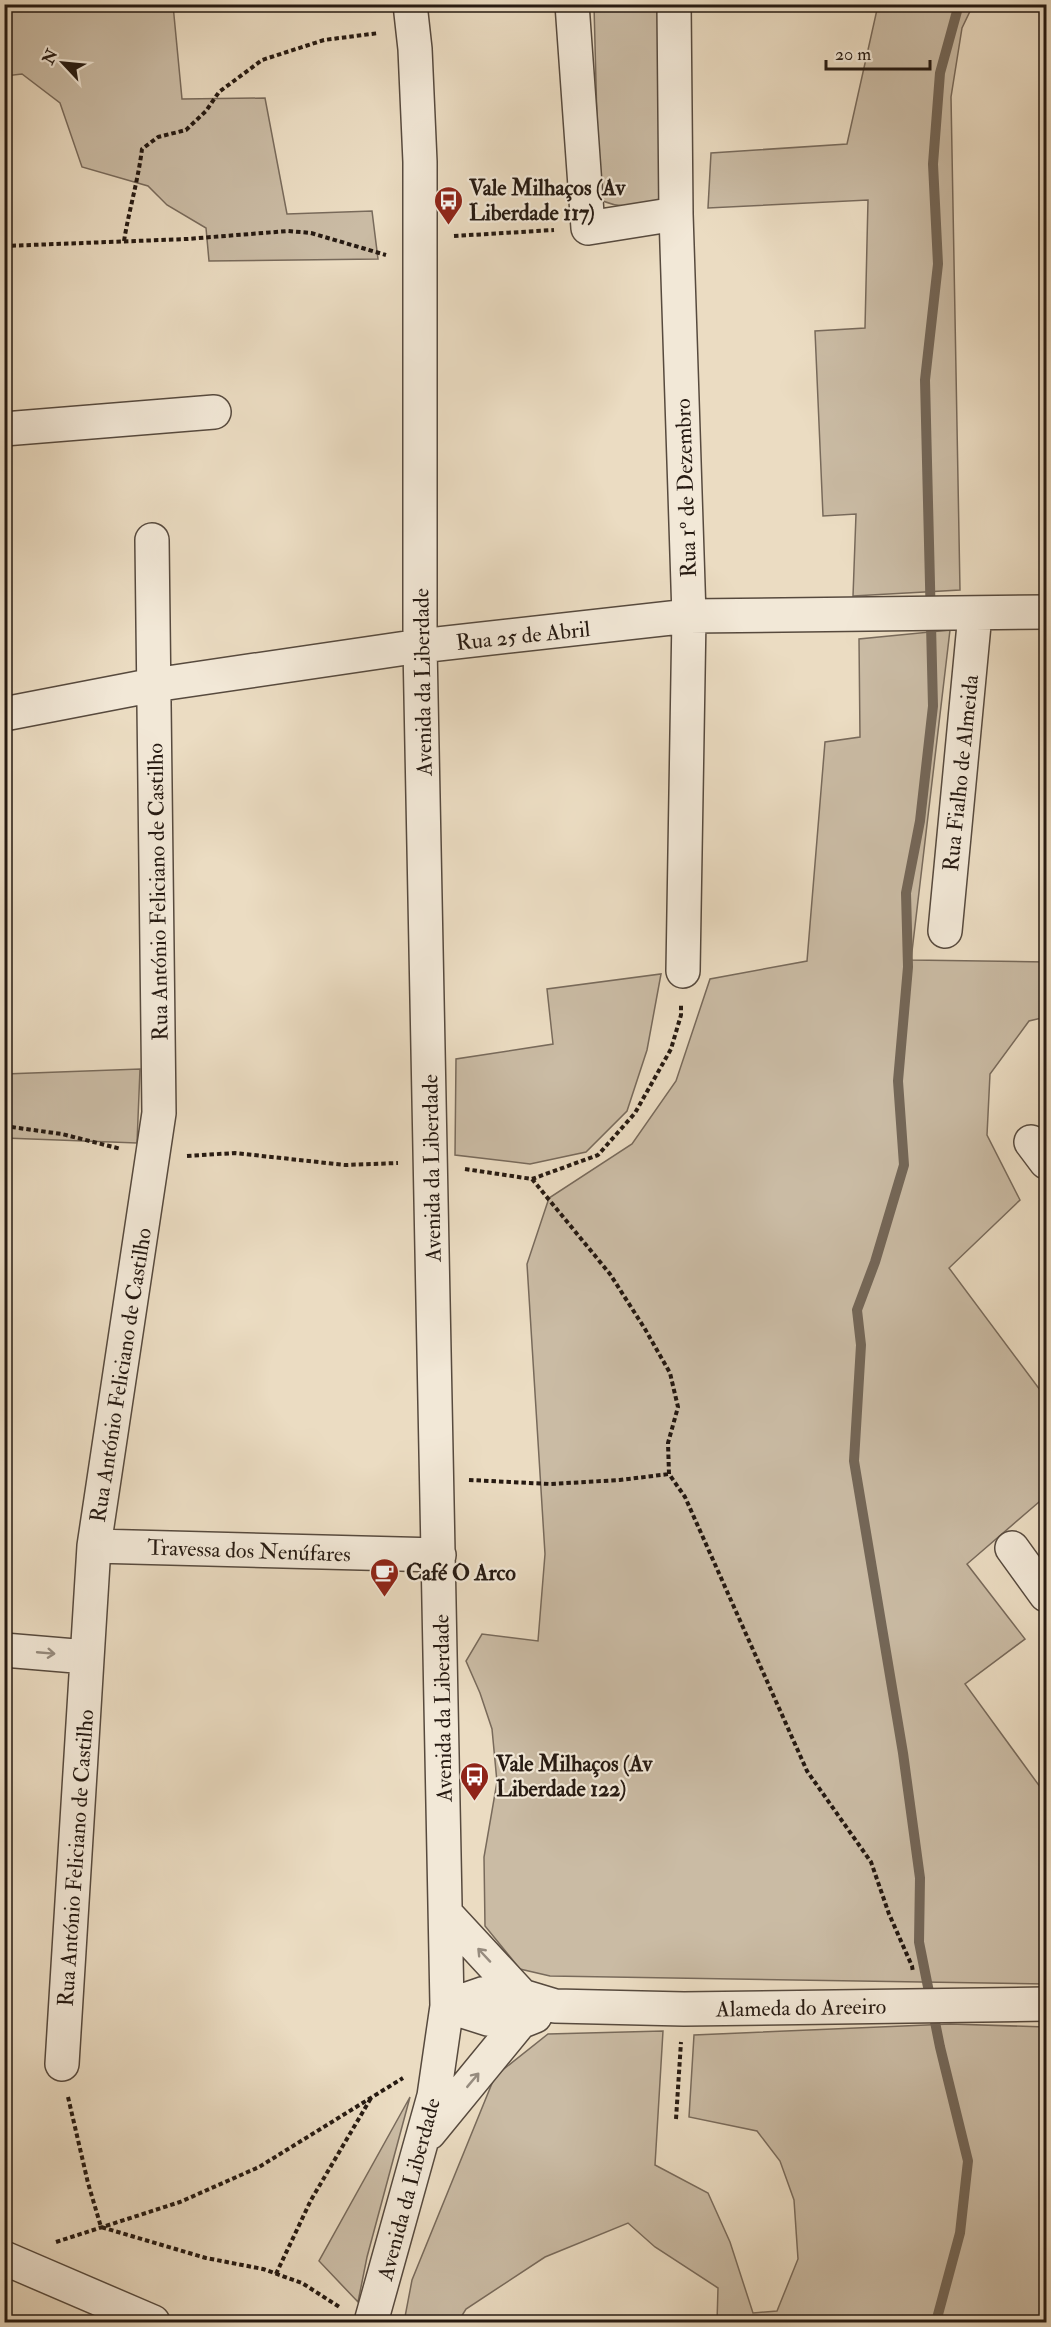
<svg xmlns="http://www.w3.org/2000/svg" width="1051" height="2327" font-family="'IM FELL Double Pica',serif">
<rect width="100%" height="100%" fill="#ebdcc2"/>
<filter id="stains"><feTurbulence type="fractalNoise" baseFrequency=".00333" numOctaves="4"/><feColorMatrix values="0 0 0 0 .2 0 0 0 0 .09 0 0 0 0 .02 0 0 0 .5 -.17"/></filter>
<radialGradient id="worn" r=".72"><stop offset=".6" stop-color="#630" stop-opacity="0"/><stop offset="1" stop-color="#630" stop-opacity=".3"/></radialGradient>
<path fill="#cabba4" stroke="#786a5b" stroke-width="1.5" d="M 4,5 L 173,5 L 182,99 L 265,98 L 287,214 L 372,211 L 378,259 L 209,261 L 206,228 L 167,205 L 148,186 L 82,167 L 60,103 L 22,74 L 5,76 Z
M 594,5 L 660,5 L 668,195 C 645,207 622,211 599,199 Z
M 878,5 L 973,5 L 962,28 L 951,97 L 960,590 L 853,596 L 856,514 L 823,516 L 815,331 L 865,328 L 868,200 L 708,208 L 711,153 L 847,144 Z
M 950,630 L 911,960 L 1046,962 L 1046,1017 L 1029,1021 L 990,1074 L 987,1135 L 1020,1200 L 949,1268 L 1046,1398 L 1046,1496 L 967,1564 L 1025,1639 L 965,1684 L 1046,1795 L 1046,1984 L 550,1976 L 520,1969 L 485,1926 L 484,1857 L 497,1782 L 492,1729 L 480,1693 L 466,1661 L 482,1634 L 538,1641 L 545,1554 L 527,1264 L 549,1198 L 632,1144 L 676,1081 L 710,979 L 807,961 L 825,742 L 860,737 L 859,639 Z
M 661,974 L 647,1050 L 627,1111 L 586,1152 L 530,1164 L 455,1155 L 456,1059 L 553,1044 L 547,989 Z
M 140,1069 L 137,1143 L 5,1138 L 5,1074 Z
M 950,2024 L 1046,2027 L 1046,2322 L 717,2322 L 718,2288 L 655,2247 L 628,2223 L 545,2257 L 466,2309 L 458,2322 L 404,2322 L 412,2280 L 495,2076 L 548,2034 L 663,2031 L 655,2165 L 708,2193 L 730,2242 L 753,2313 L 777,2311 L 798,2259 L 794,2200 L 780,2161 L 757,2131 L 689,2117 L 694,2035 Z
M 410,2097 L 367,2257 L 358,2302 L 319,2261 Z"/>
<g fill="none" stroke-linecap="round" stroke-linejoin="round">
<path stroke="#746758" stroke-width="10" d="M 936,2322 L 960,2233 L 968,2161 L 940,2047 L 919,1942 L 920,1878 L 903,1753 L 854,1461 L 861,1345 L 857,1310 L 875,1262 L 904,1165 L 898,1081 L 908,967 L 906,893 L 920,821 L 933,706 L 925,380 L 938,264 L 933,164 L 940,73 L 959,4"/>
<defs>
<path id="minor" d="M 572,4 L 588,228 L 676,214
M 674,4 L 676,214 L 689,616 L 683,971
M 4,429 L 214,412
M 4,714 L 154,685 L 420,646 L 689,616 L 1046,612
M 945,931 L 975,614
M 1031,1142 L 1046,1162
M 94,1546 L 439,1555
M 1012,1548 L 1046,1595
M 4,1650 L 87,1657
M 447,1915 L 522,1996
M 447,2006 L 482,1994 L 496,1993 L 522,1996 L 555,2006 L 684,2009 L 1046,2004
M 447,2006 L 488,2019 L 520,2022 L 535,2016
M 62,2064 L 94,1546 L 159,1113 L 152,540
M 429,2133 L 520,2022
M 4,2258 L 153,2322
M 371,2322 L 434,2096 L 447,2006 L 420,646 L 420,162 L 415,49 L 410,4"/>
</defs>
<use href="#minor" stroke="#574a3e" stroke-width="36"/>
<path stroke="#261a12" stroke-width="4" stroke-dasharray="4.5 3" stroke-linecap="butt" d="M 454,236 L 554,230
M 124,241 C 129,210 138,181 142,149 L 158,137 L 186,130 L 206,111 L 219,92 L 262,60 L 324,40 L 379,33
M 4,246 L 187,239 L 288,231 L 311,233 L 386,255
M 4,1126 L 62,1134 L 121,1149
M 187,1156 L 235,1153 L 345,1165 L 398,1163
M 465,1169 L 532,1179 L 598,1155 L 635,1113 L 671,1049 L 681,1015 L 681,1005
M 532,1179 L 610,1274 L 645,1329 L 670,1373 L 678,1407 L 668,1443 L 669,1474 L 685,1497 L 807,1771 L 871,1862 L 889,1914 L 912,1966 L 913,1972
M 469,1480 L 551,1484 L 620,1480 L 669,1474
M 68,2097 L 88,2183 L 101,2227 L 206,2258 L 263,2269 L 302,2283 L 341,2308
M 676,2119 L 681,2042
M 56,2242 L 180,2202 L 259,2167 L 403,2078
M 276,2274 L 311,2200 L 371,2098"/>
<use href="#minor" stroke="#f2e8d7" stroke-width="33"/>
</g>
<defs><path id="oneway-shaft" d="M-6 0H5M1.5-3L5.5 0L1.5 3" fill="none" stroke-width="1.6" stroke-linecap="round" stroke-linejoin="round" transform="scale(1.5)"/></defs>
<g stroke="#968b7e">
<use href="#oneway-shaft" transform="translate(46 1653) rotate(5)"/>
<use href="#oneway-shaft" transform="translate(484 1955) rotate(-133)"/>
<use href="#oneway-shaft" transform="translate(473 2080) rotate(-50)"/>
</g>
<defs>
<symbol id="bus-pin" viewBox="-11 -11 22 30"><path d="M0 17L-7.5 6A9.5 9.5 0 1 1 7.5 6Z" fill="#8f2418" stroke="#f2e8d7"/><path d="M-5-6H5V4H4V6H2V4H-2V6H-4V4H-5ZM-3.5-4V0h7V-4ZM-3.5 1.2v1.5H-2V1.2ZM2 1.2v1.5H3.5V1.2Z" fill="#fff"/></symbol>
<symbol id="cafe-pin" viewBox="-11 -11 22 30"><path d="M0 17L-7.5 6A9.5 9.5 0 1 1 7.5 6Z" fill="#8f2418" stroke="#f2e8d7"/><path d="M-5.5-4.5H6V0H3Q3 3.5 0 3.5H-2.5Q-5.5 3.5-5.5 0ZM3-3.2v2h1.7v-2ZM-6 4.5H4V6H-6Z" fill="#fff"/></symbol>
</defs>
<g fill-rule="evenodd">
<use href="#bus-pin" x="432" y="184" width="33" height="45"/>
<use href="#cafe-pin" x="368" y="1556" width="33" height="45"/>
<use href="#bus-pin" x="458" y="1760" width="33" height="45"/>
</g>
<g text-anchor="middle" stroke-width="4.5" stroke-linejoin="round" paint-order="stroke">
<g font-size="22" font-weight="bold" fill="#261a12" stroke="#f2e8d7" text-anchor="start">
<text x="469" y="195">Vale Milhaços (Av<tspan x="469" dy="25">Liberdade 117)</tspan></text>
<text x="406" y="1580">Café O Arco</text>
<text x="496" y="1771">Vale Milhaços (Av<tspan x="496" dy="25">Liberdade 122)</tspan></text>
</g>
<g font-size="22" fill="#261a12" stroke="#f2e8d7">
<text transform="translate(685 488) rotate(-92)" y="8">Rua 1º de Dezembro</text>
<text transform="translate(523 635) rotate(-6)" y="8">Rua 25 de Abril</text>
<text transform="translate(422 682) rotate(-91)" y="8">Avenida da Liberdade</text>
<text transform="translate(960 773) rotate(-84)" y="8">Rua Fialho de Almeida</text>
<text transform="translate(157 892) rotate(-91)" y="8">Rua António Feliciano de Castilho</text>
<text transform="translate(431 1168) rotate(-91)" y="8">Avenida da Liberdade</text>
<text transform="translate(120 1375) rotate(-81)" y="8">Rua António Feliciano de Castilho</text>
<text transform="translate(249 1550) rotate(2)" y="8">Travessa dos Nenúfares</text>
<text transform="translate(442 1708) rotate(-91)" y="8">Avenida da Liberdade</text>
<text transform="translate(75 1858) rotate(-86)" y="8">Rua António Feliciano de Castilho</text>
<text transform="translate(801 2007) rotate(-1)" y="8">Alameda do Areeiro</text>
<text transform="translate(408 2189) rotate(-75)" y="8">Avenida da Liberdade</text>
</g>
</g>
<rect width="1051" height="2327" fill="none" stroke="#ebdcc2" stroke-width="24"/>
<rect x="6" y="6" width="1039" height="2315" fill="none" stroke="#261a12" stroke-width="3"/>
<rect x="12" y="12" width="1027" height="2303" fill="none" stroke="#261a12" stroke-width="1.5"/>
<g transform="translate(63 63) rotate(296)" stroke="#f2e8d7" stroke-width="4.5" paint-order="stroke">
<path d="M0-4.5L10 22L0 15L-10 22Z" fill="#261a12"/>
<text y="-9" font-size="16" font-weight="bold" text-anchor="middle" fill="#261a12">N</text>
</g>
<path d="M826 60v9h104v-9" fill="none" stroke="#261a12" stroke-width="3"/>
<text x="835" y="60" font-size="18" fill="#261a12" stroke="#f2e8d7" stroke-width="4.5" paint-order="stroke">20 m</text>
<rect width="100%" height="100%" filter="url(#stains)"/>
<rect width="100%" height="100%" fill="url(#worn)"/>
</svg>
